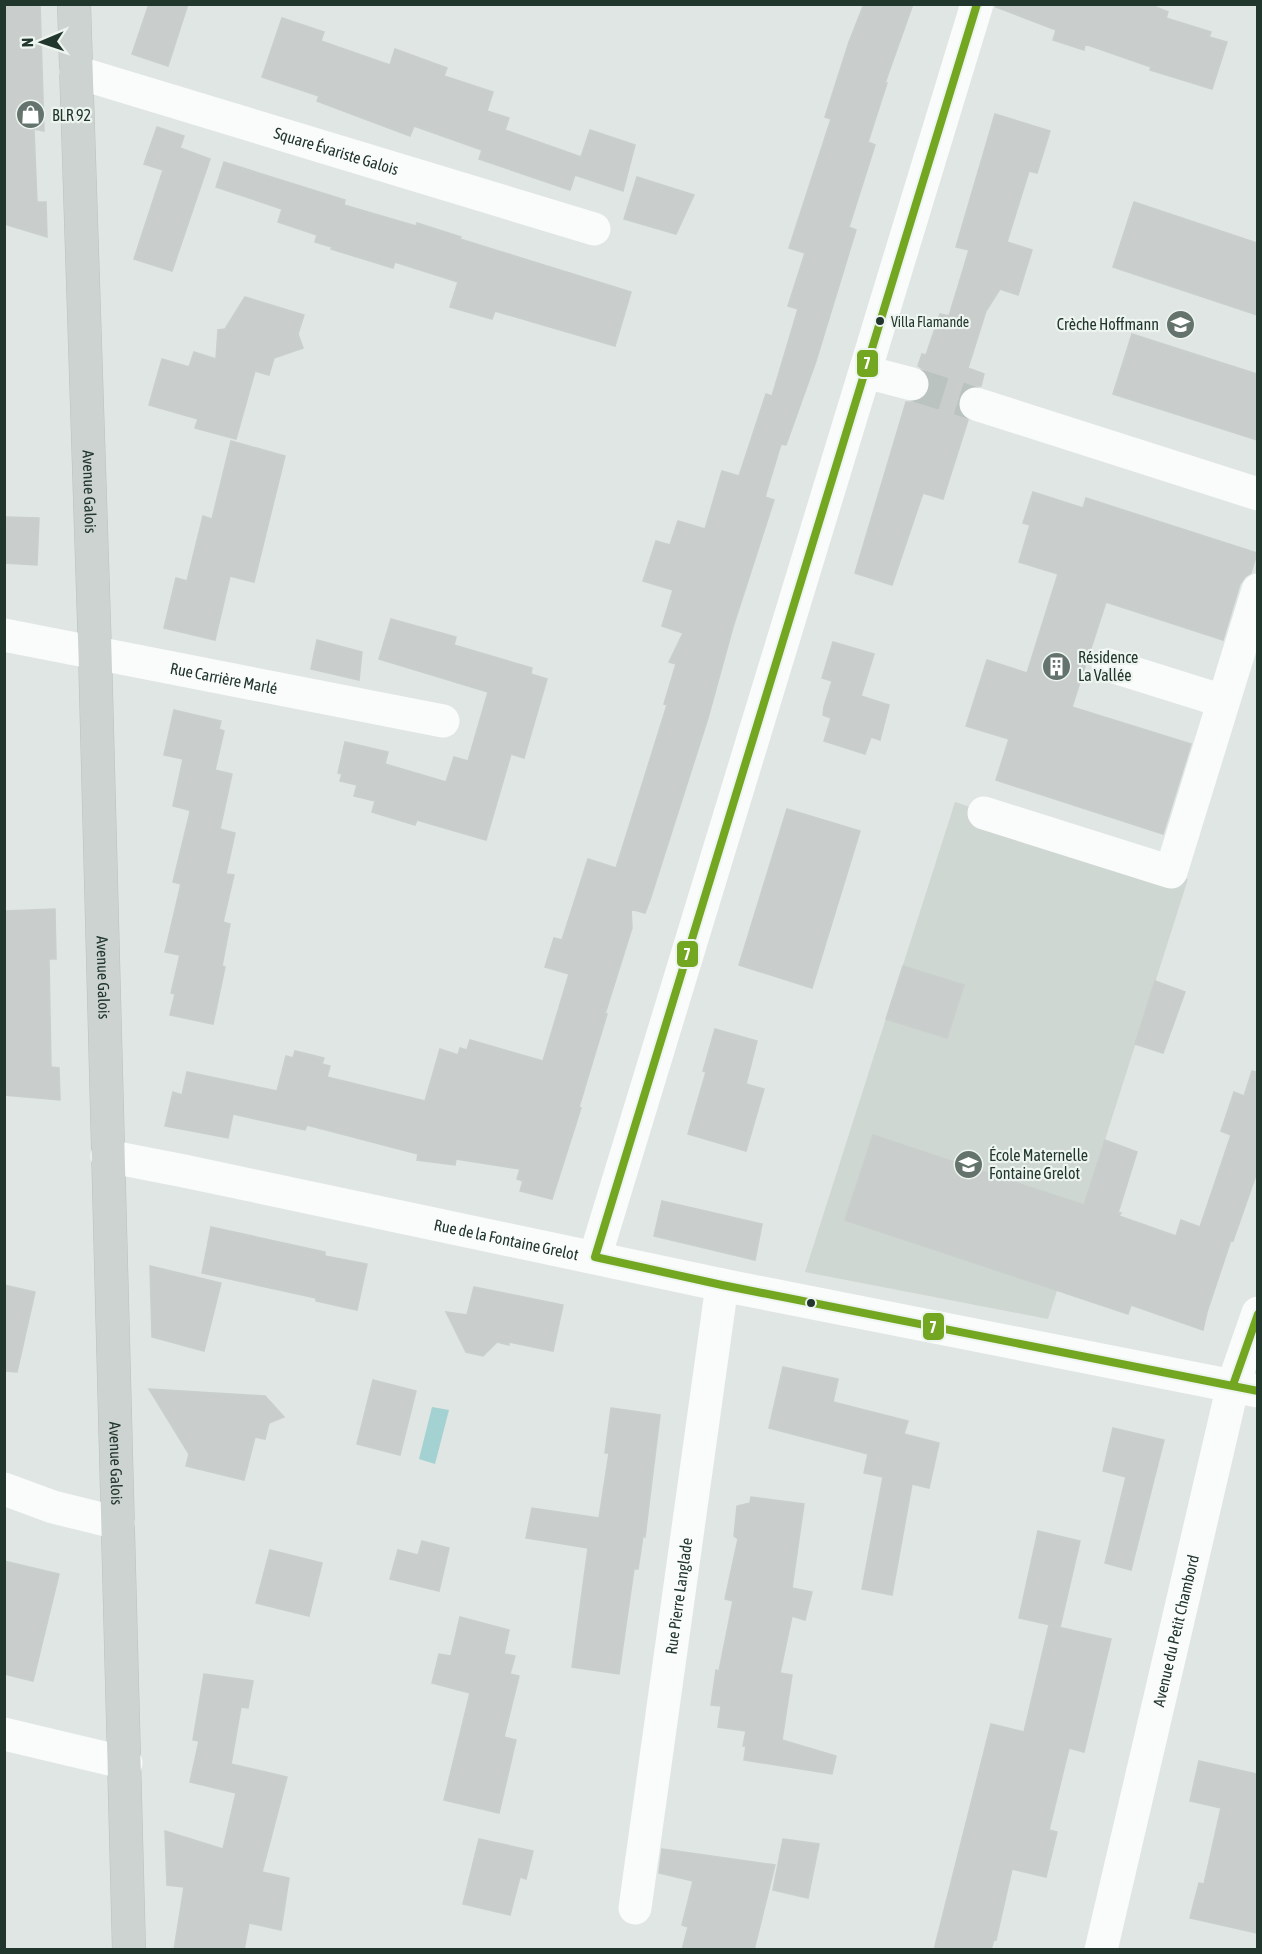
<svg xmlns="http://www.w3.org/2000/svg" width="1262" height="1954" font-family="'Asap Condensed',sans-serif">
<rect width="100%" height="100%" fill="#e0e6e3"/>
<path fill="#cfd7d2" d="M 955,802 L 1188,879 L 1048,1319 L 805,1272 Z"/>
<path fill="#a4d1d1" d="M 432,1407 L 449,1410 L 435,1464 L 419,1459 Z"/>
<path fill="#c9cecc" stroke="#c9cfcc" stroke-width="1.5" d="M 4,4 L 40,4 L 44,131 L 34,129 L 37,202 L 46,202 L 47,237 L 4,224 Z
M 149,4 L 188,4 L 168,66 L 132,54 Z
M 864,4 L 913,4 L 885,83 L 887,83 L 868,142 L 875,145 L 849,227 L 856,230 L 816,361 L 786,445 L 781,444 L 765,497 L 774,500 L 733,627 L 708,718 L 650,900 L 645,913 L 631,909 L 632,928 L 605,1014 L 607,1014 L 579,1107 L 581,1108 L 552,1199 L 520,1191 L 523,1181 L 517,1179 L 520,1169 L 456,1159 L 455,1165 L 417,1160 L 418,1154 L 307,1125 L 305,1130 L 233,1114 L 228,1138 L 165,1126 L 173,1092 L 182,1095 L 187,1072 L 277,1091 L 286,1056 L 293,1058 L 295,1051 L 324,1058 L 322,1064 L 330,1066 L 327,1077 L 425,1101 L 440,1049 L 458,1055 L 460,1048 L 467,1050 L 470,1040 L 543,1061 L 569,974 L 545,967 L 554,938 L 562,940 L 588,859 L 616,868 L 667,705 L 664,704 L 676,664 L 669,662 L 683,633 L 662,626 L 673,590 L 643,581 L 656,541 L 670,545 L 678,521 L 705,529 L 722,471 L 739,476 L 766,394 L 772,396 L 798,309 L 788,306 L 805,253 L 789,248 L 831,119 L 825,117 L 849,42 Z
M 996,4 L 1149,4 L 1168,12 L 1166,18 L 1211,32 L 1209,37 L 1227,42 L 1212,89 L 1150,70 L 1151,67 L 1085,44 L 1084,50 L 1053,40 L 1056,30 L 996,7 Z
M 282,18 L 324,32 L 321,41 L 390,65 L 395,49 L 447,68 L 444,76 L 493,92 L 487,111 L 509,118 L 505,130 L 581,157 L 570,190 L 479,159 L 482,150 L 414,126 L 410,136 L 317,101 L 319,96 L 262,77 Z
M 995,114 L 1050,131 L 1037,173 L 1029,171 L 1007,242 L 1032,250 L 1018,295 L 1000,289 L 986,311 L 968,368 L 984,374 L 981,386 L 971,386 L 964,390 L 958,398 L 958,409 L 962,416 L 968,420 L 943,499 L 923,493 L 892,585 L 855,573 L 906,402 L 918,402 L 925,398 L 930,389 L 930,378 L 926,371 L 918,366 L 922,354 L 926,355 L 940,314 L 949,316 L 969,250 L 956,247 Z
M 157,127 L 184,136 L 180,148 L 210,159 L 172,271 L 134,259 L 163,170 L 144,164 Z
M 590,130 L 635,145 L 623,191 L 575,175 Z
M 224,162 L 345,200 L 344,205 L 416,226 L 417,223 L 461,237 L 460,239 L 631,292 L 615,346 L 495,311 L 492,319 L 450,307 L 458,282 L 395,262 L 393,268 L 331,249 L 332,247 L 315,242 L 317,235 L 278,222 L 282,209 L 216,187 Z
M 637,177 L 694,195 L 676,234 L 624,219 Z
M 1134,202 L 1257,243 L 1257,315 L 1113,267 Z
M 245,297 L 304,315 L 298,334 L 303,348 L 274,358 L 269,375 L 255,371 L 236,439 L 195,428 L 198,419 L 149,405 L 162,359 L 189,367 L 194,352 L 216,359 L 218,330 L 225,329 Z
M 1132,334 L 1257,374 L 1257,440 L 1113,394 Z
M 231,441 L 285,456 L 254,582 L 230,576 L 215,640 L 164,628 L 176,578 L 187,581 L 203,516 L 212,519 Z
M 1033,492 L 1083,508 L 1086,498 L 1257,553 L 1251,573 L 1245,577 L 1240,584 L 1223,640 L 1106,602 L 1072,707 L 1191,744 L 1163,834 L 996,780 L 1009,739 L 966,726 L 987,660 L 1027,673 L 1058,574 L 1019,562 L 1030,525 L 1023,523 Z
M 6,517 L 39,518 L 37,565 L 4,563 Z
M 391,619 L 456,637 L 454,645 L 532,668 L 531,674 L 547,679 L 524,758 L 511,754 L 486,840 L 417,820 L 415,825 L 372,812 L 375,801 L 354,796 L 357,785 L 340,781 L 342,774 L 338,773 L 345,742 L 388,752 L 385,764 L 446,782 L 454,757 L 468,761 L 488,692 L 379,659 Z
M 317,640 L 362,652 L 359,680 L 311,669 Z
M 833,642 L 874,654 L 861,696 L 889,705 L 880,740 L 871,737 L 865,754 L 824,741 L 831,718 L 823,715 L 824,707 L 832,681 L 822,678 Z
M 174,710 L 221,721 L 219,729 L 224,731 L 215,770 L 232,774 L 220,829 L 235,833 L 226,874 L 234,875 L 223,922 L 230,924 L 222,966 L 225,967 L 213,1024 L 170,1015 L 175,994 L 171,993 L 180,955 L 165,952 L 181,884 L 173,882 L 190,812 L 189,810 L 173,806 L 183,759 L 164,755 Z
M 787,809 L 860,831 L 812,988 L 739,965 Z
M 55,909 L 56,959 L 49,959 L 51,1067 L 59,1068 L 60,1100 L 4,1095 L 5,911 Z
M 903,966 L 964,985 L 947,1038 L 886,1019 Z
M 1155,981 L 1185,992 L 1163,1053 L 1135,1044 Z
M 715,1029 L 757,1041 L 746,1084 L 764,1089 L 746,1151 L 688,1134 L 706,1072 L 703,1071 Z
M 1252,1071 L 1257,1072 L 1257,1172 L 1233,1241 L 1231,1240 L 1207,1312 L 1203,1330 L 1131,1305 L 1128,1314 L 845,1220 L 873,1135 L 1084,1205 L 1105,1140 L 1137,1152 L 1118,1213 L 1121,1213 L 1119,1216 L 1176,1236 L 1181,1220 L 1200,1227 L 1231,1135 L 1221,1131 L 1234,1092 L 1244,1096 Z
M 662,1201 L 762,1224 L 755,1260 L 654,1236 Z
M 211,1227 L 325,1252 L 325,1256 L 367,1264 L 357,1310 L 316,1301 L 316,1298 L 202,1273 Z
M 150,1266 L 221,1283 L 204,1351 L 152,1337 Z
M 4,1285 L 35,1292 L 17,1372 L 4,1371 Z
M 474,1287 L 563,1305 L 553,1351 L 509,1342 L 509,1345 L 497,1342 L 483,1356 L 466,1352 L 446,1312 L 467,1315 Z
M 783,1367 L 838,1379 L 833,1402 L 908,1421 L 904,1434 L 939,1443 L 929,1488 L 912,1484 L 892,1595 L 862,1589 L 883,1477 L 864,1473 L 868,1454 L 769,1428 Z
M 373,1380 L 416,1391 L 400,1455 L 357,1444 Z
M 149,1389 L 265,1396 L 284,1417 L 269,1423 L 265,1439 L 255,1437 L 244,1480 L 186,1466 L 189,1454 Z
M 611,1408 L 660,1415 L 645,1537 L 643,1536 L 638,1569 L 634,1569 L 619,1674 L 572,1667 L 588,1548 L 526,1538 L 532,1508 L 599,1518 L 609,1453 L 605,1453 Z
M 1113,1428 L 1164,1440 L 1131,1570 L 1105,1563 L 1126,1477 L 1103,1471 Z
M 751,1497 L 804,1504 L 792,1588 L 812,1592 L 805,1620 L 792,1616 L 780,1673 L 792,1675 L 782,1740 L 836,1756 L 832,1774 L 744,1760 L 746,1746 L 743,1746 L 746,1731 L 718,1727 L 721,1706 L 711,1705 L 716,1670 L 719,1671 L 733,1601 L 725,1599 L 738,1539 L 734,1536 L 737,1506 L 750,1503 Z
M 1038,1531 L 1080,1541 L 1060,1627 L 1019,1618 Z
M 422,1541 L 449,1548 L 439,1591 L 390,1579 L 398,1550 L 418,1555 Z
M 270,1550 L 322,1563 L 309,1616 L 256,1603 Z
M 4,1561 L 59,1574 L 33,1681 L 4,1674 Z
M 460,1617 L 509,1630 L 504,1654 L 515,1656 L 510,1674 L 519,1676 L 504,1737 L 516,1740 L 499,1813 L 444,1800 L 470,1693 L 432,1683 L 439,1654 L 451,1656 Z
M 1049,1625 L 1111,1639 L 1084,1752 L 1069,1748 L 1049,1830 L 1057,1832 L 1046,1877 L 1012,1869 L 996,1940 L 994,1939 L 991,1950 L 934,1950 L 991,1724 L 1024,1732 Z
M 204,1674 L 253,1681 L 248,1708 L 241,1707 L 231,1764 L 287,1777 L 262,1872 L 289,1878 L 281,1930 L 249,1923 L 244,1950 L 174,1950 L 184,1887 L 167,1885 L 165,1831 L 223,1849 L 236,1793 L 190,1782 L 199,1741 L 193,1740 Z
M 1199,1761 L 1257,1774 L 1257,1933 L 1190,1918 L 1199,1883 L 1204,1884 L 1221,1808 L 1190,1801 Z
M 479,1839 L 533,1851 L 526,1879 L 520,1877 L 510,1915 L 463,1904 Z
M 783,1839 L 819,1844 L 808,1898 L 773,1890 Z
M 662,1849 L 775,1865 L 754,1950 L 682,1950 L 688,1927 L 682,1925 L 693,1881 L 659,1873 Z"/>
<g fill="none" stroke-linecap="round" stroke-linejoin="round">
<path stroke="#bac3bf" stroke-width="33" stroke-dasharray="33 16" stroke-linecap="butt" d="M 912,384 L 976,404"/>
<defs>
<g id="major">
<path id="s6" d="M 74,4 L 95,653 L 129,1950"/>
</g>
</defs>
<use href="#major" stroke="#bbc3bf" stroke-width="34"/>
<g stroke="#fafbfb" stroke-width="33">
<path id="s1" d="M 76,72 L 594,229"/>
<path d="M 866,372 L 912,384"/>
<path d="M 976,404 L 1258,494"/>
<path id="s2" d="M 4,635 L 443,721"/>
<path d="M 1108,665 L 1223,701"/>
<path d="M 984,813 L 1171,872 L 1258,590"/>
<path id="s3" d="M 107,1156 L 184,1171 L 722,1285 L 1258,1391"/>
<path d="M 595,1257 L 977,4"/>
<path d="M 4,1489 L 53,1507 L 118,1523"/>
<path d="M 4,1734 L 126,1763"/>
<path id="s4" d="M 635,1908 L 722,1285"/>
<path id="s5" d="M 1101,1950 L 1233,1385 L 1258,1313"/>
</g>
<use href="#major" stroke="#ccd3d0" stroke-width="33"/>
<defs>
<path id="bus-1" d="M 977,4 L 595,1257 L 722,1285 L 1258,1391
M 1233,1385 L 1258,1314"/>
</defs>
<use href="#bus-1" stroke="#eef5f1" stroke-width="12"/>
<use href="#bus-1" stroke="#73a721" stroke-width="8"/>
</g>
<defs>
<symbol id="shop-disc" viewBox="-11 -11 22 22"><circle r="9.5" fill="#64746d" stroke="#eef5f1"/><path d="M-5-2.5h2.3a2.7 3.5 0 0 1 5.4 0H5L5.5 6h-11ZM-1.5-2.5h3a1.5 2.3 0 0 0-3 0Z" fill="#fff"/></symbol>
<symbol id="school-disc" viewBox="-11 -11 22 22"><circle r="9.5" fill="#64746d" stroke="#eef5f1"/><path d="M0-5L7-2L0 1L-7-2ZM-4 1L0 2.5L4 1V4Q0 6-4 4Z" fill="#fff"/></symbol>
<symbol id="building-disc" viewBox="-11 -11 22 22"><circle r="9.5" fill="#64746d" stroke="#eef5f1"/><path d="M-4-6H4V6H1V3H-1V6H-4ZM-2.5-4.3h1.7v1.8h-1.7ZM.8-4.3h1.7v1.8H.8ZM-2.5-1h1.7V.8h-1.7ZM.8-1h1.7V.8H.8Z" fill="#fff"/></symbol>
</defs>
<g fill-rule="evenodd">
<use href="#shop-disc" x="14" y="98" width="33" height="33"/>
<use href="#school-disc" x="1164" y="308" width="33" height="33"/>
<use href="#building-disc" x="1040" y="650" width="33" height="33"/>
<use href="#school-disc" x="952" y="1148" width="33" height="33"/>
</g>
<g fill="#21362d" stroke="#eef5f1" stroke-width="2">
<circle cx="880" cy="321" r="5"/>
<circle cx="811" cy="1303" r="5"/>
</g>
<g text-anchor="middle" stroke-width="4.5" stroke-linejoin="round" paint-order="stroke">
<g font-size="14" fill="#21362d" stroke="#eef5f1" text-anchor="start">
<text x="891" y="327">Villa Flamande</text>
</g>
<g font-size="16" fill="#21362d" stroke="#eef5f1" text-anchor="start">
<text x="52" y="121">BLR 92</text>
<text x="1159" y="330" text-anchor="end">Crèche Hoffmann</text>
<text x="1078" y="663">Résidence<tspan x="1078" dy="18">La Vallée</tspan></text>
<text x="989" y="1161">École Maternelle<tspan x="989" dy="18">Fontaine Grelot</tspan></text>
</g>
<g font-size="16" fill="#21362d" stroke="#eef5f1">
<text dy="6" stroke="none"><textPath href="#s1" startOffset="272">Square Évariste Galois</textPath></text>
<text dy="6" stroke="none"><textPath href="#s6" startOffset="488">Avenue Galois</textPath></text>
<text dy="6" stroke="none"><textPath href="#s2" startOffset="224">Rue Carrière Marlé</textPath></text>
<text dy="6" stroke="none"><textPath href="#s6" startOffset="974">Avenue Galois</textPath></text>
<text dy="6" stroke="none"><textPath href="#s3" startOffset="408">Rue de la Fontaine Grelot</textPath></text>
<text dy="6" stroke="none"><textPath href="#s6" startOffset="1460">Avenue Galois</textPath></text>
<text dy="6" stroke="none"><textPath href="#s4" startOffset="315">Rue Pierre Langlade</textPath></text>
<text dy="6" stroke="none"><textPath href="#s5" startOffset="328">Avenue du Petit Chambord</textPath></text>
</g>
</g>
<g stroke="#eef5f1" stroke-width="2">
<rect x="856" y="349" width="23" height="29" rx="6" fill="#73a721"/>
<rect x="676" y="940" width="23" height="28" rx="6" fill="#73a721"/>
<rect x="922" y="1312" width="23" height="29" rx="6" fill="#73a721"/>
</g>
<g font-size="16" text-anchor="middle" font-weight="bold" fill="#fff">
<text x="867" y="369">7</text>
<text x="687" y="960">7</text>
<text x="933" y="1333">7</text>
</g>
<rect width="1262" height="1954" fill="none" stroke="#21362d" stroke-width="12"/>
<g transform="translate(42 42) rotate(268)" stroke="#eef5f1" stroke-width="4.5" paint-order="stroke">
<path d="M0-4.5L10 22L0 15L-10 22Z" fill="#21362d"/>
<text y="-9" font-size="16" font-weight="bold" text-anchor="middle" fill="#21362d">N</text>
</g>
</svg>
